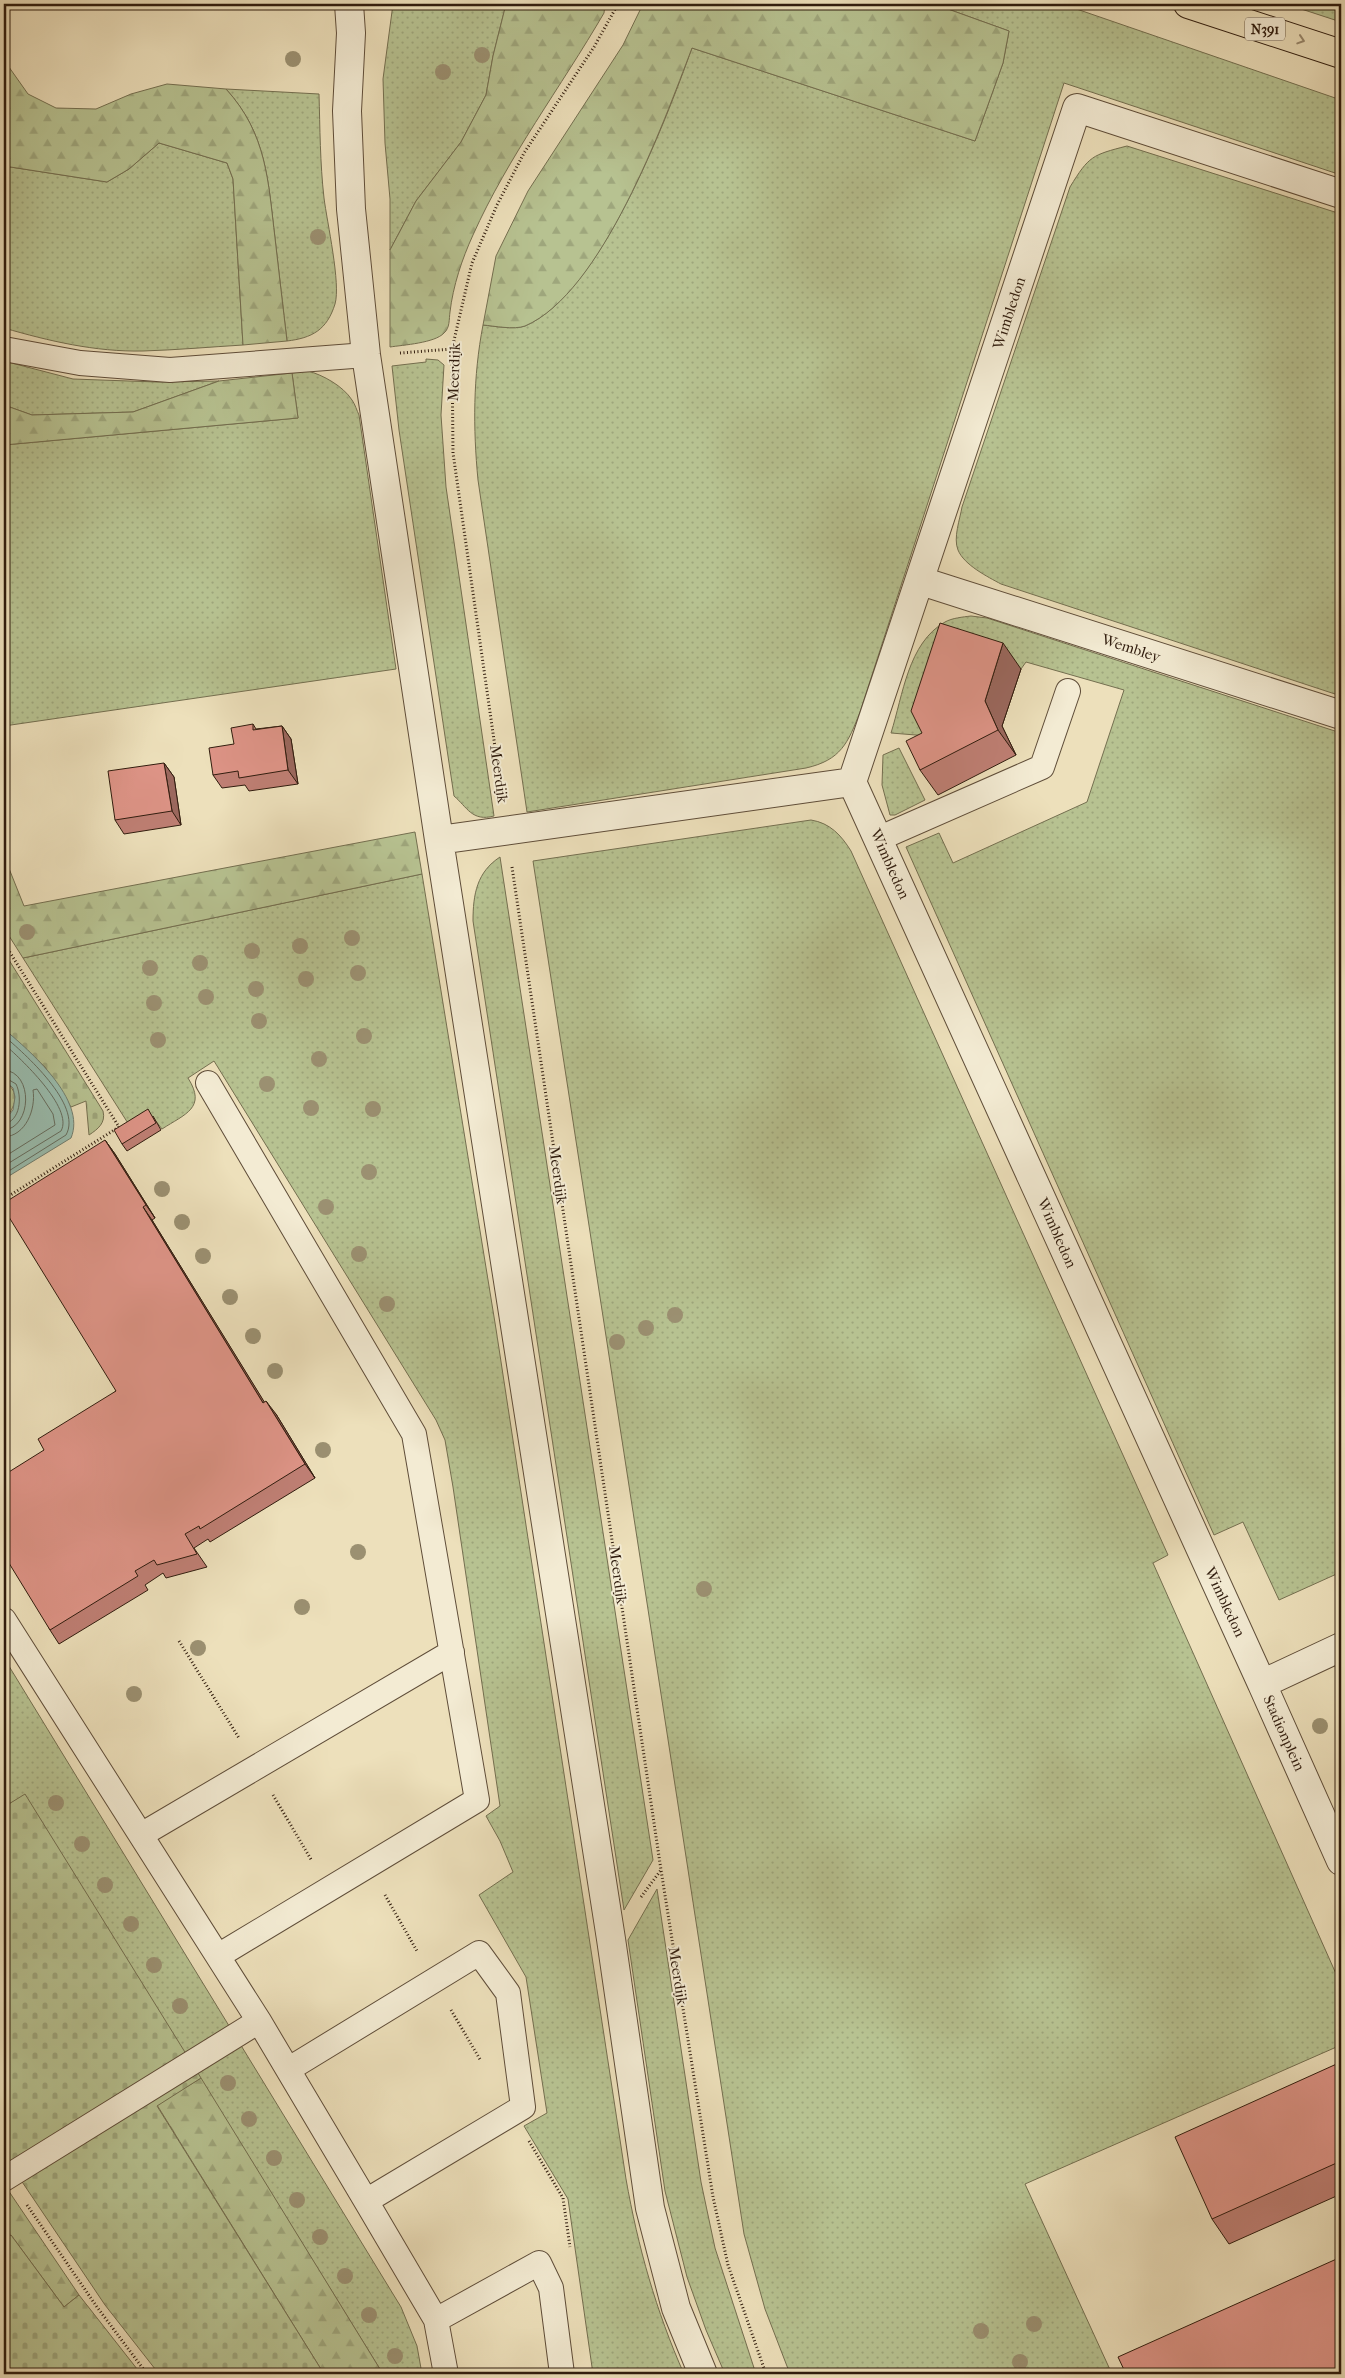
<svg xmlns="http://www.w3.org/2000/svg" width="1345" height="2378" font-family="'IM FELL French Canon',serif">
<defs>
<pattern id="grass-dots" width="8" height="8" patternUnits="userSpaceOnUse" patternTransform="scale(1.25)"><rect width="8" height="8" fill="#b7c291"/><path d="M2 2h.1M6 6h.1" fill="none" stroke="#9ea67c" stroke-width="1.8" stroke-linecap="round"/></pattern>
<pattern id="forest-firs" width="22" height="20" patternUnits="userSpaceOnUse" patternTransform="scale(1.25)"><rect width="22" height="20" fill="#b7c291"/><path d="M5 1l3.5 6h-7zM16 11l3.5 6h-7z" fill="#9ea67c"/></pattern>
<pattern id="cemetery-stones" width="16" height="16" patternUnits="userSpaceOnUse" patternTransform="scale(1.25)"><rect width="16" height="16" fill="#b7c291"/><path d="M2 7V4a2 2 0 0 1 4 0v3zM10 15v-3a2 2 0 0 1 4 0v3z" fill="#9ea67c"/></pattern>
</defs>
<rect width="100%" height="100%" fill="#ede0bb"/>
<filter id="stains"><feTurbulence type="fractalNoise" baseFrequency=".004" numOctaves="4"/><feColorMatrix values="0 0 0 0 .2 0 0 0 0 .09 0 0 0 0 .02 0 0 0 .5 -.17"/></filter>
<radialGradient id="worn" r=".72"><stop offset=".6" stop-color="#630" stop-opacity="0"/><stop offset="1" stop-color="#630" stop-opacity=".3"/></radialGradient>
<path fill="url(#grass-dots)" stroke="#746f50" d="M 393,4 L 506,4 L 493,56 L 486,95 L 461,142 L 416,201 L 390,250 L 390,199 L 385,143 L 383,79 Z
M 934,4 L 1062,4 L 1341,100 L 1341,175 L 1064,83 L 860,712 C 848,743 841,760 806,768 L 527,812 L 478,480 C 473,428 473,377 483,325 C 494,326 514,330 525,326 C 600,294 665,123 692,48 L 975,141 L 1003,63 L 1009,31 Z
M 1286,4 L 1322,4 L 1341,10 L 1341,22 Z
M 226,89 L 319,94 C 320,128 320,163 324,198 C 327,222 341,284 335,304 C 327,330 312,338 287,341 C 283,307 279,273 275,238 C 268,181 267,134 226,89 Z
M 159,143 L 227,163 L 233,179 L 243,345 C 210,347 176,350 143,351 C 95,352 49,341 4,328 L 4,166 L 107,182 L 129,169 Z
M 1127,146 L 1341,214 L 1341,696 L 1001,584 C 988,577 964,565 958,550 C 953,538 960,519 962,507 L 1070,187 C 1089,156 1092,155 1127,146 Z
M 426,359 L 438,360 L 444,365 L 441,415 L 446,487 L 494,816 C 472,822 467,807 454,796 L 399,430 L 392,366 L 426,362 Z
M 4,361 L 73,379 L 157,382 L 219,381 L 133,412 L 32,415 L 4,405 Z
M 308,371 C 323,375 343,386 352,400 C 355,404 357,411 359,415 L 396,669 L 4,726 L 4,445 L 298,418 L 292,373 Z
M 971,616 L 987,618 L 1341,733 L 1341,1572 L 1279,1600 L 1243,1522 L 1214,1535 L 906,847 L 939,833 L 953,863 L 1087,802 L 1124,690 L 1026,662 L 1021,669 L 928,736 L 891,733 C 903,695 908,643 945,622 C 952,618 963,617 971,616 Z
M 899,748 L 925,800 L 895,815 L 890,815 L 882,785 L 883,755 Z
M 811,820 C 830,823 841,835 851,851 L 1168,1555 L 1153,1563 L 1341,1985 L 1341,2045 L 1025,2184 L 1112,2374 L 790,2374 L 765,2309 L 744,2234 L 533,861 Z
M 500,857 L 653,1860 L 624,1910 L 473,921 C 473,894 477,872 500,857 Z
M 422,874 L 496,1329 L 626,2179 C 638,2247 656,2311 684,2374 L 593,2374 L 568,2199 L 524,2126 L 547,2113 L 526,1977 L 479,1895 L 513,1872 L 500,1841 L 486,1816 L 500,1806 L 453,1487 L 445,1440 L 436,1420 L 214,1061 L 188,1078 C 207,1108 185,1114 162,1129 L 152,1116 L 131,1128 L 23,958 Z
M 4,1658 L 401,2307 L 417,2346 L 422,2374 L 383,2374 L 25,1795 L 4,1807 Z
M 657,1889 L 701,2182 L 715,2248 L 756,2374 L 725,2374 L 706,2330 L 687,2277 L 665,2191 L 628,1940 Z"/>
<path fill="url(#forest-firs)" stroke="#746f50" d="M 506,4 L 605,4 L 604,13 C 561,87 508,157 473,235 C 462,259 453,286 450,312 C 449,319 450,328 444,333 C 435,343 403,345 390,347 L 390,250 L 416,201 L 461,142 L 486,95 L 493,56 Z
M 643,4 L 934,4 L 1009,31 L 1003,63 L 975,141 L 692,48 C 663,124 602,293 525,326 C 514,330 494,326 483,325 L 496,256 L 528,191 L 623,45 Z
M 4,60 L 28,94 L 56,108 L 96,109 L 131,94 L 167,84 L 226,89 C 267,134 268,181 275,238 C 279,273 283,307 287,341 L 243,345 L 233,179 L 227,163 L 159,143 L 129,169 L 107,182 L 4,166 Z
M 292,373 L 298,418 L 4,445 L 4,405 L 32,415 L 133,412 L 219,381 Z
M 415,832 L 422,874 L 23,958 L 4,928 L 4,835 L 8,866 L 24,906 Z
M 201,2078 L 383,2374 L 324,2374 L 157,2105 Z
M 8,2190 L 79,2295 L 64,2307 L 11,2235 L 4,2239 L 4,2193 Z"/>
<path fill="url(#cemetery-stones)" stroke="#746f50" d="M 4,952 L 103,1111 C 106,1123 98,1129 89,1135 L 86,1101 L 71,1107 L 45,1067 L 4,1029 Z
M 4,1080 C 21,1094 16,1105 4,1121 Z
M 25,1794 L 201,2078 L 157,2106 L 324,2374 L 159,2374 L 105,2305 L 4,2155 L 4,1807 Z
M 11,2235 L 64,2307 L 79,2295 L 141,2374 L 4,2374 L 4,2239 Z"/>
<path fill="#99bdaf" stroke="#6f7d6f" d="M 4,1029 C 30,1051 87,1100 71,1138 L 4,1179 L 4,1121 L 13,1110 L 15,1097 L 13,1088 L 4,1080 Z"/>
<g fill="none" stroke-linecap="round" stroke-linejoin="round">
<path stroke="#646c5e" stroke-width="1" d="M 4,1036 C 24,1053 83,1105 66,1135 L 4,1174
M 4,1044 C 20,1058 74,1108 61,1131 L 4,1166
M 4,1070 C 34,1072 32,1128 4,1130
M 4,1077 L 16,1084 C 22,1096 21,1121 4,1124
M 4,1137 C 26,1136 36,1109 33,1090 L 37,1089 L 53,1114 L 55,1125 L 4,1157"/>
<defs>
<path id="service" d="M 4,349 L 80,363 L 170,370 L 366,355
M 878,839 L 1042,767 L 1068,691
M 208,1083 L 414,1434 L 477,1800 L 218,1956
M 4,1620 L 259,2021 L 366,2201 L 436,2320 L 446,2374
M 141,1835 L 452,1652
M 289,2069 L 479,1953 L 508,1993 L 523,2107 L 366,2201
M 4,2179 L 259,2021
M 436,2320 L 539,2263 L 551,2288 L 562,2374"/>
<path id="minor" d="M 349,4 L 351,33 L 347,111 L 351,209 L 366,355 L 439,840 L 611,1939 L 650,2208 L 676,2308 L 703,2374
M 921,581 L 1341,715
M 852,782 L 1077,108 L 1341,194
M 439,840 L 852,782 L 1262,1684
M 1341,1647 L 1262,1684 L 1341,1861"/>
<path id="primary" d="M 1188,4 L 1341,54"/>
</defs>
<use href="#service" stroke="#5f4d39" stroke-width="26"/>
<use href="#minor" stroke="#5f4d39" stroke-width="30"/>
<use href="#primary" stroke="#301c0e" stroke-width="30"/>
<path stroke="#301c0e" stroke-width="3" stroke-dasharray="1 2.5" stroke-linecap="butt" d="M 400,353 L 452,349
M 502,796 L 453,453 L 452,349 L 472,263 L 497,205 L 524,153 L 594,47 L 618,4
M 512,867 L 661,1870 L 713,2197 L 728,2265 L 766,2374
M 4,943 L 119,1127 L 4,1199
M 179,1641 L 239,1738
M 273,1795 L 312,1861
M 385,1895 L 417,1951
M 641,1897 L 661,1870
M 451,2010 L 481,2061
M 529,2141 L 563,2198 L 570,2247
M 27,2205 L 97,2307 L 147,2374"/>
<use href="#service" stroke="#f3ebd3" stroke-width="24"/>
<use href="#minor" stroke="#f3ebd3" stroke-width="28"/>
<use href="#primary" stroke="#ede0bb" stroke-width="28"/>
</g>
<g fill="#9b9071">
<circle cx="482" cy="55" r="8"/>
<circle cx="293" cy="59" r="8"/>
<circle cx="443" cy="72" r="8"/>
<circle cx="318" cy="237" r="8"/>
<circle cx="27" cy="932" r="8"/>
<circle cx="352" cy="938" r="8"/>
<circle cx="300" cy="946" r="8"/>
<circle cx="252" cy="951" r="8"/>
<circle cx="200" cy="963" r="8"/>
<circle cx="150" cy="968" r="8"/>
<circle cx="358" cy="973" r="8"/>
<circle cx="306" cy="979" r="8"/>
<circle cx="256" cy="989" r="8"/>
<circle cx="206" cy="997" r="8"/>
<circle cx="154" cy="1003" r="8"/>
<circle cx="259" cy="1021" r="8"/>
<circle cx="364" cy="1036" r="8"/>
<circle cx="158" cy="1040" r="8"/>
<circle cx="319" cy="1059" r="8"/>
<circle cx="267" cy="1084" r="8"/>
<circle cx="311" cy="1108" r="8"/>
<circle cx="373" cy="1109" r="8"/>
<circle cx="369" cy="1172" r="8"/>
<circle cx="162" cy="1189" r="8"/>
<circle cx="326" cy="1207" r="8"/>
<circle cx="182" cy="1222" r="8"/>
<circle cx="359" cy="1254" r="8"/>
<circle cx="203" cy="1256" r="8"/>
<circle cx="230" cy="1297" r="8"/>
<circle cx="387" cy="1304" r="8"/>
<circle cx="675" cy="1315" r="8"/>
<circle cx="646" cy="1328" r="8"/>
<circle cx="253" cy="1336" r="8"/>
<circle cx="617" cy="1342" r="8"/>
<circle cx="275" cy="1371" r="8"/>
<circle cx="323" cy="1450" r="8"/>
<circle cx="358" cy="1552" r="8"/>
<circle cx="704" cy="1589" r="8"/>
<circle cx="302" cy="1607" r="8"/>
<circle cx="198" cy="1648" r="8"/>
<circle cx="134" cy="1694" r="8"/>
<circle cx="1320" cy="1726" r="8"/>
<circle cx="56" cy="1803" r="8"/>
<circle cx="82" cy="1844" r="8"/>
<circle cx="105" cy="1885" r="8"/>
<circle cx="131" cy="1924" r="8"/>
<circle cx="154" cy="1965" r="8"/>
<circle cx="180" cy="2006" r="8"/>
<circle cx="228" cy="2083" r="8"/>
<circle cx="249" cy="2119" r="8"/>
<circle cx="274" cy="2158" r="8"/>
<circle cx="297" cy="2200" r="8"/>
<circle cx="320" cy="2237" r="8"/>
<circle cx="345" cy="2276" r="8"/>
<circle cx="369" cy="2315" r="8"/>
<circle cx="1034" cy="2324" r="8"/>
<circle cx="981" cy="2331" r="8"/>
<circle cx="395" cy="2356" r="8"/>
<circle cx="1020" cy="2362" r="8"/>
</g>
<path fill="#bf7f74" stroke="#301c0e" d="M 1021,669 L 1002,726 L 1016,755 L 938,795 L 920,770 L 922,733 Z
M 253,724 L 256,729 L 282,726 L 291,739 L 298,784 L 249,791 L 245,785 L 222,788 L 213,775 L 234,744 Z
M 164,763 L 174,777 L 181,825 L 124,834 L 115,820 Z
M 153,1116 L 161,1130 L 127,1151 L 122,1144 Z
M 105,1140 L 115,1154 L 155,1218 L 152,1220 L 264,1402 L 276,1414 L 315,1478 L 210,1542 L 208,1539 L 194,1548 L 207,1567 L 166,1578 L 163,1573 L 145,1585 L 148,1590 L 59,1644 L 50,1630 L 6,1536 L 44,1450 L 116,1391 Z
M 1341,2062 L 1341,2194 L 1229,2244 L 1212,2219 Z"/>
<path fill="#9b685e" stroke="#301c0e" d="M 1003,643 L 1021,669 L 1002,726 L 1016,755 L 998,730 L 985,701 Z
M 282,726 L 291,739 L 298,784 L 288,770 Z
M 164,763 L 174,777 L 181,825 L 172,811 Z
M 105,1140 L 115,1154 L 155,1218 L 146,1205 Z
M 143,1207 L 152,1220 L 273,1416 L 263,1403 Z
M 266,1401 L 276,1414 L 315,1478 L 305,1464 Z"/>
<path fill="#de9487" stroke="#301c0e" d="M 940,623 L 1003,643 L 985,701 L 998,730 L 920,770 L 906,741 L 922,733 L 911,711 Z
M 253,724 L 253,730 L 282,726 L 288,770 L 239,778 L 238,771 L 213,775 L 209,748 L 234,744 L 231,728 Z
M 164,763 L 172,811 L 115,820 L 108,771 Z
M 148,1109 L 156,1123 L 122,1144 L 114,1130 Z
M 105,1140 L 146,1205 L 143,1207 L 263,1403 L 266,1401 L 305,1464 L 200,1529 L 199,1526 L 185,1534 L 197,1554 L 157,1565 L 154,1560 L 135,1571 L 138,1576 L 50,1630 L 4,1555 L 4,1537 L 6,1536 L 4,1533 L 4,1475 L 44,1450 L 38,1439 L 116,1391 L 4,1209 L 4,1203 Z
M 1341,2062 L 1341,2161 L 1212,2219 L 1175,2137 Z
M 1341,2257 L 1341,2372 L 1336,2374 L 1126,2374 L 1118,2357 Z"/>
<defs><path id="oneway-chevron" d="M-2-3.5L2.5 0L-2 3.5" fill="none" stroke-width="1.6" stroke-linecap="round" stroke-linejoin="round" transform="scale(1.25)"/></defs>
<use stroke="#98886d" href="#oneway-chevron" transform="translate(1301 40) rotate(18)"/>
<g text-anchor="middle" stroke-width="4" stroke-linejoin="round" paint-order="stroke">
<rect fill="#f3ebd3" stroke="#6a5a49" stroke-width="1" x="1245" y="17.5" width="40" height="23" rx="4"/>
<g font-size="14" font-weight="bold" fill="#301c0e">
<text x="1265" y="34">N391</text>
</g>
<g font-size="15" fill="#301c0e" stroke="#f3ebd3">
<text transform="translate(1009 313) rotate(-72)" y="5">Wimbledon</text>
<text transform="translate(454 372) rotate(-88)" y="5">Meerdijk</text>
<text transform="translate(1131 648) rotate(18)" y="5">Wembley</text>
<text transform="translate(499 774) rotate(82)" y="5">Meerdijk</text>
<text transform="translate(890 864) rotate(66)" y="5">Wimbledon</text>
<text transform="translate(558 1175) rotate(82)" y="5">Meerdijk</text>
<text transform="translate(1057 1233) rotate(66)" y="5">Wimbledon</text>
<text transform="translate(618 1575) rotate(82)" y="5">Meerdijk</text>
<text transform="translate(1225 1602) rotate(65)" y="5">Wimbledon</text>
<text transform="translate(1284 1733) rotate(66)" y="5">Stadionplein</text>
<text transform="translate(678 1976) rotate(81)" y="5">Meerdijk</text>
</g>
</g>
<rect width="1345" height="2378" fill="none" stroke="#ede0bb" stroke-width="20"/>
<rect x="5" y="5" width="1335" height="2368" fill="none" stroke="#301c0e" stroke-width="2.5"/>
<rect x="10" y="10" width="1325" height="2358" fill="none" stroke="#301c0e"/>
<rect width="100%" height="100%" filter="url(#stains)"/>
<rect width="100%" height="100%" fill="url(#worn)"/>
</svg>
